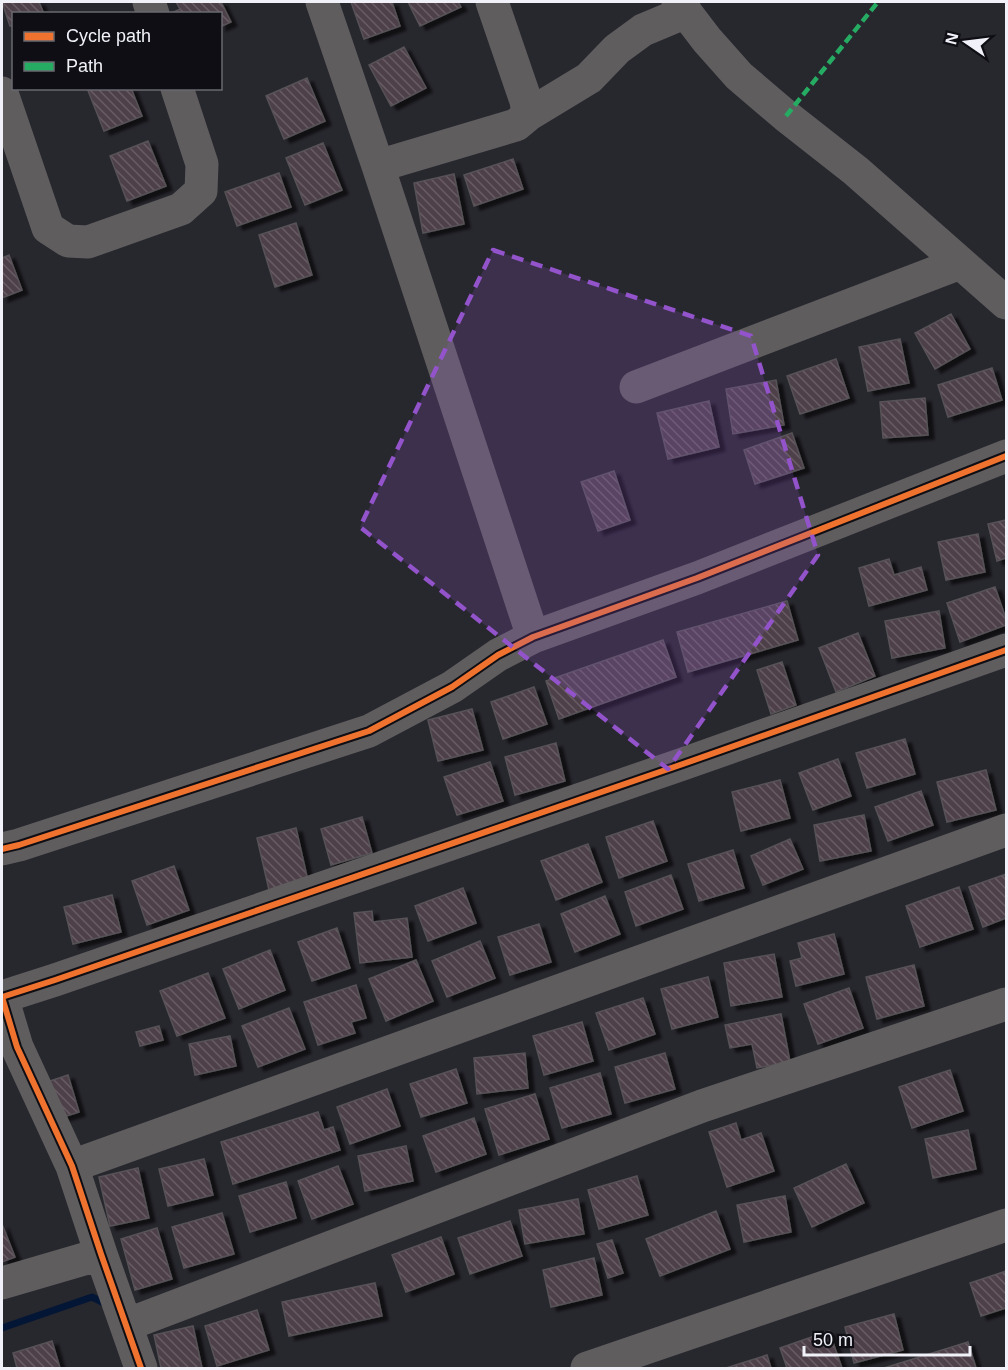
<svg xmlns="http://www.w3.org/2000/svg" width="1008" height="1370" font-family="Arial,sans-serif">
<defs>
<pattern id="building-back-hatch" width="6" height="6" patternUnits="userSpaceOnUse" patternTransform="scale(1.5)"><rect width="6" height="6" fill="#4e404a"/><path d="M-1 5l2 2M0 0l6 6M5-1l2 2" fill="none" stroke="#685c65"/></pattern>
<filter id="shadow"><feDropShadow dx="6" dy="4" stdDeviation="1.5" flood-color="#0009"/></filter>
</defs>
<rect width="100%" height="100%" fill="#27272e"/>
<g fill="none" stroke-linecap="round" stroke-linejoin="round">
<path stroke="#041635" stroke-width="7" d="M 2,1328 L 92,1297 L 108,1305"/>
</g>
<path fill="url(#building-back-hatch)" stroke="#565256" stroke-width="1.5" filter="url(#shadow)" d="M 2,2 L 39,2 L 44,14 L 14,14 L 14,25 L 10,26 Z
M 176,2 L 221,2 L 231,22 L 220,27 L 220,14 L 170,14 L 180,9 Z
M 351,2 L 392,2 L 400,26 L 364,39 Z
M 408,2 L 458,2 L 461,7 L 420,26 Z
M 404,47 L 426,88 L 391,106 L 369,65 Z
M 307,78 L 325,121 L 284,139 L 266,96 Z
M 87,88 L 131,88 L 142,116 L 104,131 Z
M 148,141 L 166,186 L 127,201 L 110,156 Z
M 323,143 L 342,190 L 305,205 L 286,158 Z
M 513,159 L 523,189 L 474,206 L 464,175 Z
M 279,173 L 291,207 L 237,226 L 225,192 Z
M 454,174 L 464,224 L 423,233 L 414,183 Z
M 296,223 L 312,275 L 275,287 L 259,235 Z
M 9,255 L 22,290 L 2,298 L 2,258 Z
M 951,314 L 970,349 L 935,369 L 915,333 Z
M 900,339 L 909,383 L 868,391 L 859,347 Z
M 836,359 L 849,398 L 800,414 L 787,376 Z
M 992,368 L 1002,400 L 948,417 L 938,385 Z
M 776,380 L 784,425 L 733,434 L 726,389 Z
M 925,398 L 928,435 L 883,438 L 880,402 Z
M 709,401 L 719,447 L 668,459 L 657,413 Z
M 792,433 L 804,468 L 755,484 L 744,450 Z
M 614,471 L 630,520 L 598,531 L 581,482 Z
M 1006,520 L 1006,558 L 997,561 L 988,524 Z
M 978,534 L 985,572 L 946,580 L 938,542 Z
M 889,559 L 894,575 L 921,567 L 927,590 L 869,606 L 859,568 Z
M 995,587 L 1006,619 L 1006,625 L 960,642 L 947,603 Z
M 787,601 L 798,640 L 688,672 L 677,632 Z
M 939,611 L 945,648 L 892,658 L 885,621 Z
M 858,633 L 875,676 L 836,692 L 819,648 Z
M 663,640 L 676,677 L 559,719 L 546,681 Z
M 782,662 L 796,705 L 771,714 L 757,670 Z
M 534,687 L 547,724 L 503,739 L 491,702 Z
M 472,709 L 483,750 L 438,761 L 428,720 Z
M 905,739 L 915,774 L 867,788 L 856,753 Z
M 556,743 L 565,781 L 515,795 L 505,757 Z
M 838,759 L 851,796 L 813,810 L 799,773 Z
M 490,762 L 503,801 L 457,815 L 444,777 Z
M 986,770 L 996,810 L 947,822 L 937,782 Z
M 780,780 L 790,818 L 741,831 L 732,792 Z
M 921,791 L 933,825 L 888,841 L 875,807 Z
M 864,815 L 871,851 L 820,861 L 814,825 Z
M 362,817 L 372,853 L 331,865 L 321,829 Z
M 653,821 L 667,861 L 619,878 L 606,837 Z
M 296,828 L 308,881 L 269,890 L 257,838 Z
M 790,839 L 803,869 L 763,885 L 751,856 Z
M 588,844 L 602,882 L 556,900 L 541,861 Z
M 733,850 L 744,888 L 699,901 L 688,864 Z
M 174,866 L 189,910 L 147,925 L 132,881 Z
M 1006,874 L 1006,918 L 983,927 L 969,887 Z
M 671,875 L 683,909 L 636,926 L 625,892 Z
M 959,887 L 973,929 L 920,947 L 906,906 Z
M 463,888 L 476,923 L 428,941 L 415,906 Z
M 112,895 L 121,932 L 73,944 L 64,907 Z
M 605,896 L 620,934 L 575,952 L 561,914 Z
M 372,911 L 373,922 L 407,918 L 412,957 L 360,963 L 354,913 Z
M 539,924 L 551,962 L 510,975 L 498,937 Z
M 337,928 L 350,968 L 312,981 L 298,942 Z
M 834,934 L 844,974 L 796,986 L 790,961 L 802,958 L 798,943 Z
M 480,941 L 495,978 L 447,997 L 432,961 Z
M 270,950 L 285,990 L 239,1009 L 223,969 Z
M 774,954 L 782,997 L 731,1006 L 724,963 Z
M 416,960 L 433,1001 L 386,1021 L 369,979 Z
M 914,965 L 924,1006 L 877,1019 L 866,977 Z
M 208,973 L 225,1018 L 177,1036 L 160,991 Z
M 708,977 L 718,1017 L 672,1029 L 661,989 Z
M 356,985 L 366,1018 L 351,1022 L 355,1033 L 318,1045 L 304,1002 Z
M 849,988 L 863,1028 L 818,1044 L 804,1004 Z
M 643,998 L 655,1034 L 609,1050 L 596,1013 Z
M 289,1008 L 305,1049 L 258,1067 L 242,1026 Z
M 781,1014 L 790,1062 L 757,1068 L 752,1044 L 730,1048 L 725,1025 Z
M 582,1022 L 593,1061 L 544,1075 L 533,1036 Z
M 159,1026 L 163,1040 L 140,1046 L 136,1032 Z
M 230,1036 L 236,1066 L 195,1075 L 189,1044 Z
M 525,1053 L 528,1088 L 477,1094 L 474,1058 Z
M 665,1053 L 675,1089 L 625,1103 L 615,1067 Z
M 456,1069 L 467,1103 L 421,1117 L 410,1084 Z
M 950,1070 L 963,1111 L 912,1128 L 899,1087 Z
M 600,1073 L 611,1114 L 562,1128 L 550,1088 Z
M 68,1075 L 79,1112 L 60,1118 L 50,1081 Z
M 387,1089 L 400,1126 L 350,1144 L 337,1107 Z
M 535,1094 L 549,1139 L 499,1155 L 485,1109 Z
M 318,1112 L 324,1130 L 333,1127 L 340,1150 L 233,1184 L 221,1142 Z
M 474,1118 L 486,1154 L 436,1172 L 423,1136 Z
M 736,1123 L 741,1140 L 761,1133 L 774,1171 L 727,1187 L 709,1132 Z
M 968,1130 L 976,1169 L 933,1178 L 925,1139 Z
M 406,1146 L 413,1181 L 365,1191 L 358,1156 Z
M 204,1159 L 213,1195 L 168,1206 L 159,1169 Z
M 846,1164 L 864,1203 L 812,1227 L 794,1188 Z
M 338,1166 L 353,1204 L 312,1219 L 298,1181 Z
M 138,1168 L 149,1218 L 110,1226 L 99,1177 Z
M 637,1176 L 648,1215 L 599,1229 L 588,1190 Z
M 286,1182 L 296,1218 L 250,1232 L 239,1196 Z
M 785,1196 L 791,1232 L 744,1242 L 737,1205 Z
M 578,1199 L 584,1234 L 525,1244 L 519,1210 Z
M 716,1211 L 730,1249 L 660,1276 L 646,1239 Z
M 222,1213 L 234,1254 L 184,1268 L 172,1227 Z
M 510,1221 L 522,1256 L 470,1274 L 458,1238 Z
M 2,1224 L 15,1257 L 2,1262 Z
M 157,1228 L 172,1279 L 135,1290 L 121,1239 Z
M 441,1237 L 454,1274 L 406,1292 L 392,1255 Z
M 612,1240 L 623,1273 L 608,1278 L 597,1244 Z
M 594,1258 L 602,1295 L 551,1307 L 543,1270 Z
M 1006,1271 L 1006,1308 L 981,1316 L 970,1283 Z
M 375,1283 L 382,1316 L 289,1336 L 282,1302 Z
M 257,1310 L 269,1350 L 217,1366 L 205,1326 Z
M 894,1314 L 903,1350 L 854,1363 L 845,1327 Z
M 193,1326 L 202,1368 L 161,1368 L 154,1335 Z
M 829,1331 L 842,1368 L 787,1368 L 780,1348 Z
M 52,1341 L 60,1368 L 17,1368 L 13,1353 Z
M 968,1342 L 976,1368 L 884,1368 Z
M 767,1355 L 771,1368 L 726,1368 Z"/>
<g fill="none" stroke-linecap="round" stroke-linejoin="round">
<path stroke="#5f5d5e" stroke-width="33" d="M 149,2 L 153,14
M 322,2 L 378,166 L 533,637
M 492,2 L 526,101 L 528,115
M 678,2 L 707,40 L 739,76 L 786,116 L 856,171 L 1006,303
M 2,93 L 48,228 L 68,241 L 88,242 L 181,209 L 201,191 L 202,164 L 177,88
M 378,166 L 516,125 L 528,115 L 589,78 L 617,49 L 643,30 L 686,12
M 636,387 L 960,263
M 2,849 L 19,845 L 369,731 L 452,687 L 498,655 L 533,637 L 697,578 L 1006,456
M 72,1166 L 1006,830
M 2,1283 L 101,1254
M 126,1325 L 702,1106 L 1006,1004
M 141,1368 L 101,1254 L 72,1166 L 17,1047 L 2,997 L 55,980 L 680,765 L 1006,650
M 587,1368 L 1006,1225"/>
<path stroke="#26ab63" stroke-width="4.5" stroke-dasharray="9 4.5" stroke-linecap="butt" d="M 786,116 L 878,2"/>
<defs>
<path id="cycleway" d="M 2,849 L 19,845 L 369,731 L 452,687 L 498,655 L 533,637 L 697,578 L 1006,456
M 141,1368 L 101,1254 L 72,1166 L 17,1047 L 2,997 L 55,980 L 680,765 L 1006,650"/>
</defs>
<use href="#cycleway" stroke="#0e0e14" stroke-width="10"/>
<use href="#cycleway" stroke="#ef722f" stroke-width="6"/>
</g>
<path fill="#9353cb" fill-opacity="0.2" stroke="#9353cb" stroke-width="4.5" stroke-dasharray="12 8" stroke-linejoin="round" d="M 493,250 L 751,336 L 818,555 L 668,769 L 360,527 Z"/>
<rect width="1008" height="1370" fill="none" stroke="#f1f1fa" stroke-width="6"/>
<rect x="12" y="12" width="210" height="78" fill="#0e0e14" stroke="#696970" stroke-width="1.5"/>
<rect x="24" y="32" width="30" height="9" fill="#ef722f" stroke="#696970" stroke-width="1.5"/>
<text x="66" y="42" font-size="18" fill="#f1f1fa">Cycle path</text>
<rect x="24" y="62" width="30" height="9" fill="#26ab63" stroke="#696970" stroke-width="1.5"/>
<text x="66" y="72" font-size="18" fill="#f1f1fa">Path</text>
<g transform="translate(966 42) rotate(284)" stroke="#0e0e14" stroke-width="4.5" paint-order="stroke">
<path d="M0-4.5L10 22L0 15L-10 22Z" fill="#f1f1fa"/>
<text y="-9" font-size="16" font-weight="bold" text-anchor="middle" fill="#f1f1fa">N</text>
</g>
<path d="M804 1346v9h166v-9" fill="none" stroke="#f1f1fa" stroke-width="3"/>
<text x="813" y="1346" font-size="18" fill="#f1f1fa" stroke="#0e0e14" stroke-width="4.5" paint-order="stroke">50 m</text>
</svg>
